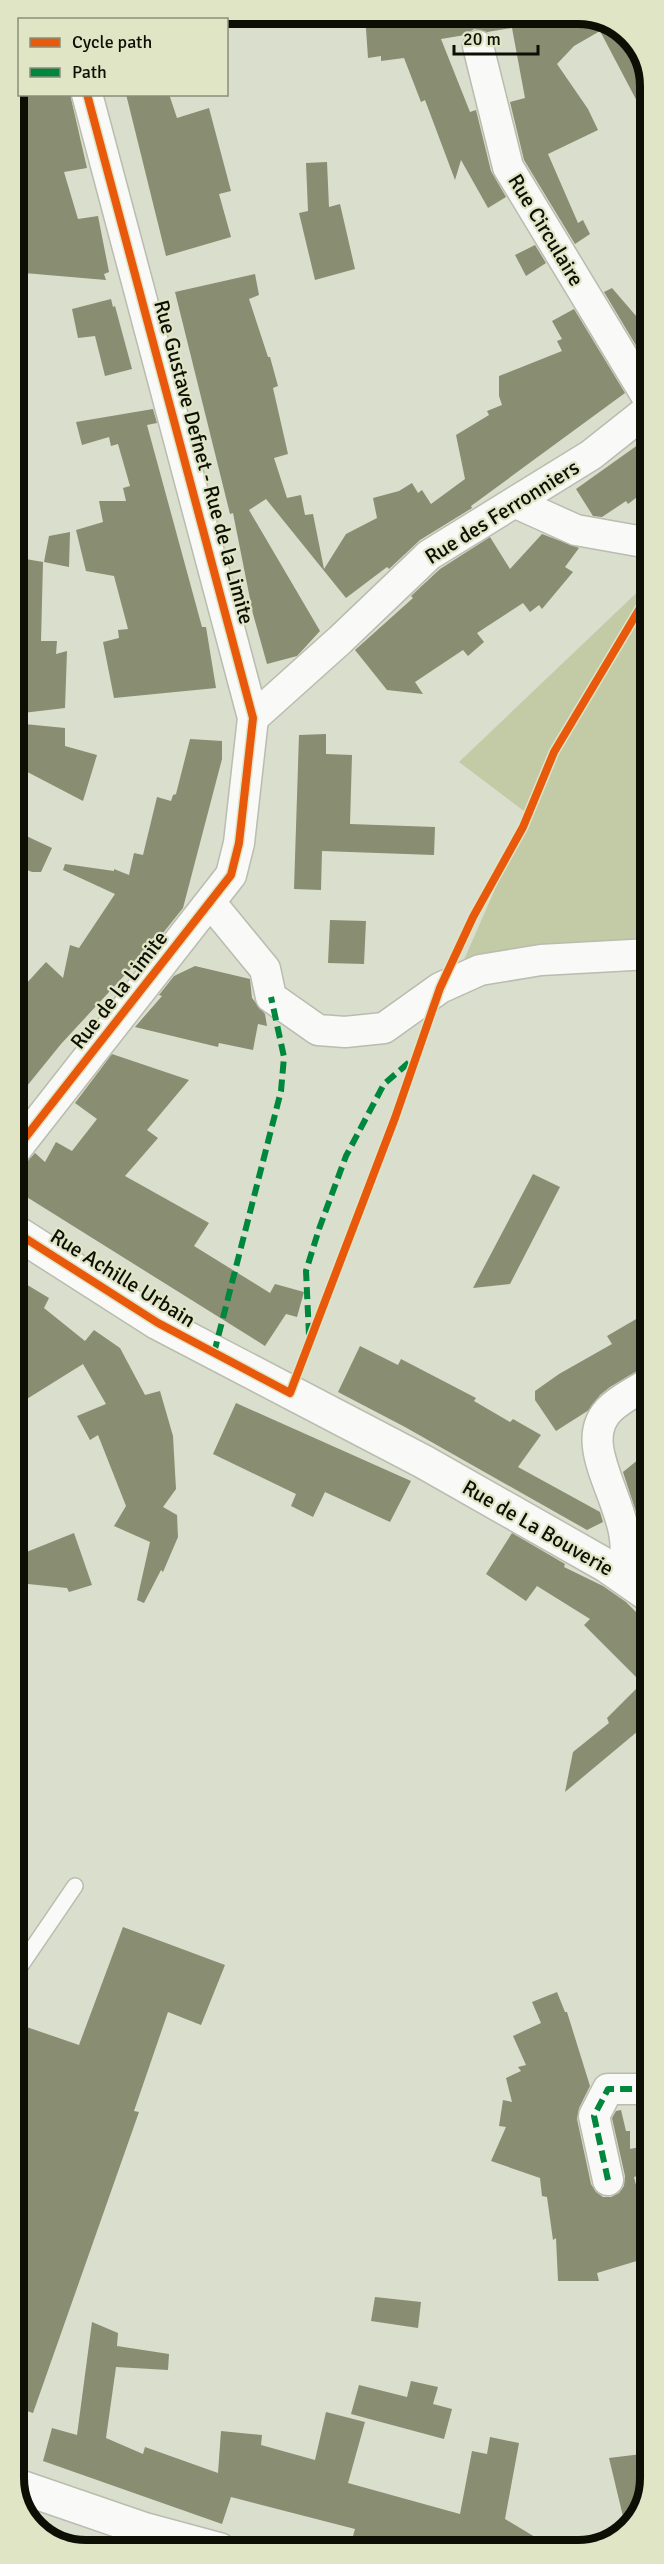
<svg xmlns="http://www.w3.org/2000/svg" width="664" height="2564" font-family="Signika,sans-serif">
<rect width="100%" height="100%" fill="#dadecc"/>
<path fill="#c3caa6" d="M 649,581 L 650,941 L 460,969 L 528,814 L 459,762 Z"/>
<path fill="#898d71" d="M 365,14 L 587,14 L 626,32 L 649,71 L 649,124 L 600,31 L 574,46 L 557,64 L 588,109 L 598,130 L 548,154 L 578,223 L 583,220 L 590,234 L 575,244 L 524,160 L 510,102 L 525,98 L 512,28 L 487,32 L 474,29 L 465,35 L 441,39 L 470,112 L 476,110 L 491,171 L 506,197 L 488,208 L 461,160 L 455,180 L 425,100 L 421,102 L 404,58 L 381,61 L 381,56 L 368,58 Z
M 14,94 L 70,94 L 87,168 L 64,172 L 78,219 L 98,216 L 109,272 L 104,274 L 106,280 L 24,273 L 14,224 Z
M 126,94 L 169,94 L 177,118 L 209,108 L 231,191 L 219,194 L 231,237 L 166,256 Z
M 327,162 L 329,207 L 340,204 L 355,269 L 315,280 L 299,213 L 308,211 L 306,163 Z
M 535,245 L 546,263 L 526,276 L 515,255 Z
M 255,274 L 259,295 L 249,299 L 268,357 L 270,357 L 278,386 L 273,388 L 288,454 L 274,458 L 287,498 L 301,495 L 305,515 L 313,514 L 324,569 L 346,534 L 377,518 L 373,498 L 399,491 L 412,483 L 418,493 L 422,490 L 431,504 L 465,479 L 456,435 L 489,415 L 487,411 L 502,405 L 499,396 L 499,376 L 562,351 L 557,341 L 562,339 L 552,321 L 574,309 L 625,393 L 471,506 L 472,508 L 420,540 L 389,569 L 387,567 L 346,598 L 266,499 L 249,510 L 320,631 L 297,656 L 267,664 L 253,614 L 233,513 L 230,514 L 175,292 Z
M 612,288 L 649,331 L 649,367 L 604,292 Z
M 111,299 L 113,307 L 115,306 L 132,369 L 105,376 L 95,336 L 78,338 L 72,309 Z
M 153,409 L 157,423 L 147,425 L 202,627 L 206,627 L 216,688 L 114,698 L 103,642 L 119,638 L 118,630 L 128,629 L 114,576 L 86,571 L 76,530 L 103,522 L 99,501 L 126,501 L 123,488 L 130,486 L 118,444 L 111,446 L 109,437 L 82,445 L 76,422 Z
M 649,437 L 649,488 L 628,504 L 626,501 L 602,517 L 593,516 L 576,489 Z
M 70,532 L 69,567 L 44,562 L 49,536 Z
M 542,534 L 579,548 L 565,567 L 573,572 L 542,609 L 539,605 L 530,612 L 523,603 L 477,633 L 484,642 L 468,656 L 463,650 L 415,682 L 423,694 L 387,690 L 355,650 L 413,598 L 411,596 L 440,569 L 490,537 L 510,569 Z
M 14,557 L 43,562 L 41,641 L 57,641 L 56,654 L 67,651 L 65,708 L 14,714 Z
M 14,723 L 65,728 L 65,746 L 97,755 L 83,801 L 14,765 Z
M 326,734 L 326,754 L 352,755 L 350,824 L 435,827 L 434,855 L 322,851 L 321,890 L 294,889 L 299,735 Z
M 190,739 L 222,741 L 222,759 L 183,908 L 159,938 L 61,1044 L 14,1102 L 14,997 L 46,962 L 63,978 L 70,945 L 79,948 L 115,894 L 63,870 L 65,864 L 114,871 L 114,869 L 129,875 L 134,853 L 143,855 L 157,797 L 171,801 L 173,795 L 176,794 Z
M 22,834 L 52,848 L 41,872 L 32,872 L 14,864 L 14,852 Z
M 330,920 L 366,921 L 364,964 L 328,963 Z
M 195,966 L 250,979 L 252,998 L 265,1014 L 267,1026 L 258,1024 L 253,1050 L 219,1043 L 218,1047 L 135,1027 L 162,996 L 159,995 L 174,976 Z
M 112,1054 L 189,1080 L 147,1130 L 158,1138 L 125,1176 L 209,1223 L 194,1246 L 270,1293 L 275,1284 L 304,1292 L 297,1317 L 286,1314 L 265,1346 L 14,1189 L 14,1176 L 35,1153 L 45,1162 L 56,1142 L 72,1151 L 97,1119 L 75,1103 Z
M 533,1174 L 560,1187 L 510,1284 L 473,1288 Z
M 14,1277 L 49,1298 L 44,1308 L 85,1341 L 94,1330 L 120,1348 L 145,1395 L 160,1391 L 173,1436 L 176,1489 L 163,1507 L 177,1515 L 178,1537 L 163,1572 L 161,1570 L 144,1603 L 137,1600 L 150,1542 L 114,1526 L 126,1506 L 98,1435 L 90,1440 L 77,1416 L 106,1404 L 83,1364 L 14,1407 Z
M 650,1311 L 650,1366 L 642,1368 L 610,1387 L 600,1395 L 589,1410 L 556,1431 L 535,1400 L 535,1391 L 559,1374 L 612,1344 L 607,1336 Z
M 360,1346 L 398,1365 L 401,1359 L 476,1398 L 474,1401 L 510,1422 L 513,1419 L 541,1435 L 518,1467 L 600,1512 L 603,1522 L 587,1530 L 405,1427 L 338,1392 Z
M 236,1403 L 411,1481 L 390,1522 L 325,1492 L 313,1517 L 291,1506 L 296,1494 L 213,1454 Z
M 650,1450 L 650,1525 L 638,1518 L 623,1472 Z
M 74,1533 L 92,1585 L 69,1592 L 67,1588 L 28,1584 L 14,1579 L 14,1557 Z
M 512,1533 L 565,1564 L 564,1567 L 603,1586 L 626,1602 L 650,1626 L 650,1721 L 565,1792 L 573,1752 L 609,1723 L 607,1718 L 642,1683 L 584,1625 L 590,1619 L 537,1586 L 526,1601 L 486,1574 Z
M 123,1927 L 225,1965 L 201,2025 L 168,2012 L 134,2111 L 139,2112 L 33,2413 L 15,2407 L 15,2023 L 79,2045 Z
M 557,1992 L 565,2012 L 567,2012 L 590,2086 L 579,2108 L 577,2119 L 591,2184 L 596,2192 L 603,2197 L 611,2197 L 619,2193 L 624,2186 L 625,2176 L 612,2118 L 616,2111 L 621,2110 L 626,2131 L 630,2131 L 630,2149 L 640,2147 L 648,2173 L 634,2177 L 650,2241 L 650,2257 L 597,2273 L 599,2281 L 558,2281 L 556,2238 L 553,2240 L 547,2197 L 542,2196 L 540,2178 L 491,2161 L 506,2127 L 499,2126 L 503,2100 L 512,2102 L 506,2078 L 521,2071 L 518,2067 L 526,2065 L 513,2036 L 541,2023 L 532,2002 Z
M 375,2297 L 421,2302 L 418,2328 L 371,2321 Z
M 92,2322 L 118,2333 L 117,2346 L 169,2354 L 168,2370 L 116,2367 L 106,2438 L 143,2454 L 145,2447 L 218,2473 L 221,2431 L 262,2435 L 261,2445 L 315,2460 L 326,2412 L 365,2422 L 348,2483 L 460,2514 L 472,2451 L 487,2454 L 490,2437 L 519,2443 L 505,2519 L 555,2549 L 349,2550 L 355,2529 L 231,2497 L 222,2524 L 43,2461 L 52,2428 L 77,2435 Z
M 411,2381 L 438,2387 L 433,2404 L 452,2409 L 444,2439 L 351,2414 L 359,2385 L 407,2397 Z
M 650,2453 L 650,2479 L 635,2523 L 626,2529 L 609,2458 Z"/>
<g fill="none" stroke-linecap="round" stroke-linejoin="round">
<defs>
<path id="lane" d="M 15,1974 L 75,1886"/>
<path id="street" d="M 478,46 L 508,167 L 649,400
M 516,503 L 576,530 L 649,543
M 253,718 L 340,640 L 429,555 L 591,455 L 649,409
M 210,902 L 265,969 L 271,997 L 318,1030 L 345,1032 L 384,1028 L 440,988 L 480,970 L 541,960 L 650,954
M 14,1152 L 231,875 L 239,843 L 253,718 L 87,94
M 620,1574 C 647,1520 567,1448 611,1408 C 622,1398 637,1390 650,1383
M 608,2180 L 594,2116 L 608,2089 L 650,2089"/>
<path id="secondary" d="M 14,1231 L 158,1323 L 424,1462 L 607,1566 L 650,1596
M 15,2485 L 146,2530 L 220,2550"/>
</defs>
<use href="#lane" stroke="#b9bcaf" stroke-width="18"/>
<use href="#street" stroke="#b9bcaf" stroke-width="33"/>
<use href="#secondary" stroke="#b9bcaf" stroke-width="36"/>
<use href="#lane" stroke="#f9faf7" stroke-width="15"/>
<use href="#street" stroke="#f9faf7" stroke-width="30"/>
<use href="#secondary" stroke="#f9faf7" stroke-width="33"/>
<path stroke="#00873e" stroke-width="6" stroke-dasharray="12 6" stroke-linecap="butt" d="M 309,1335 L 306,1271 L 319,1229 L 346,1156 L 384,1084 L 413,1059
M 214,1353 L 281,1091 L 284,1057 L 271,997
M 608,2180 L 594,2116 L 608,2089 L 650,2089"/>
<defs>
<path id="cycleway" d="M 14,1152 L 231,875 L 239,843 L 253,718 L 87,94
M 14,1231 L 158,1323 L 290,1393 L 395,1118 L 440,988 L 473,917 L 523,827 L 554,752 L 649,593"/>
</defs>
<use href="#cycleway" stroke="#dfe5c5" stroke-width="11"/>
<use href="#cycleway" stroke="#e8590c" stroke-width="8"/>
</g>
<g text-anchor="middle" stroke-width="4.5" stroke-linejoin="round" paint-order="stroke">
<g font-size="21" fill="#0d0f05" stroke="#dfe5c5">
<text transform="translate(546 230) rotate(59)" y="7">Rue Circulaire</text>
<text transform="translate(204 462) rotate(75)" y="7">Rue Gustave Defnet - Rue de la Limite</text>
<text transform="translate(502 512) rotate(-32)" y="7">Rue des Ferronniers</text>
<text transform="translate(119 990) rotate(-52)" y="7">Rue de la Limite</text>
<text transform="translate(123 1278) rotate(32)" y="7">Rue Achille Urbain</text>
<text transform="translate(538 1528) rotate(30)" y="7">Rue de La Bouverie</text>
</g>
</g>
<path d="M0 0H664V2564H0ZM86 24H578A62 62 0 0 1 640 86V2478A62 62 0 0 1 578 2540H86A62 62 0 0 1 24 2478V86A62 62 0 0 1 86 24Z" fill="#dfe5c5" fill-rule="evenodd"/>
<path fill="none" stroke="#0d0f05" stroke-width="8" d="M86 24H578A62 62 0 0 1 640 86V2478A62 62 0 0 1 578 2540H86A62 62 0 0 1 24 2478V86A62 62 0 0 1 86 24Z"/>
<rect x="18" y="18" width="210" height="78" fill="#dfe5c5" stroke="#8b8f78" stroke-width="1.5"/>
<rect x="30" y="38" width="30" height="9" fill="#e8590c" stroke="#8b8f78" stroke-width="1.5"/>
<text x="72" y="48" font-size="18" fill="#0d0f05">Cycle path</text>
<rect x="30" y="68" width="30" height="9" fill="#00873e" stroke="#8b8f78" stroke-width="1.5"/>
<text x="72" y="78" font-size="18" fill="#0d0f05">Path</text>
<path d="M454 45v9h84v-9" fill="none" stroke="#0d0f05" stroke-width="3"/>
<text x="463" y="45" font-size="18" fill="#0d0f05" stroke="#dfe5c5" stroke-width="4.5" paint-order="stroke">20 m</text>
</svg>
